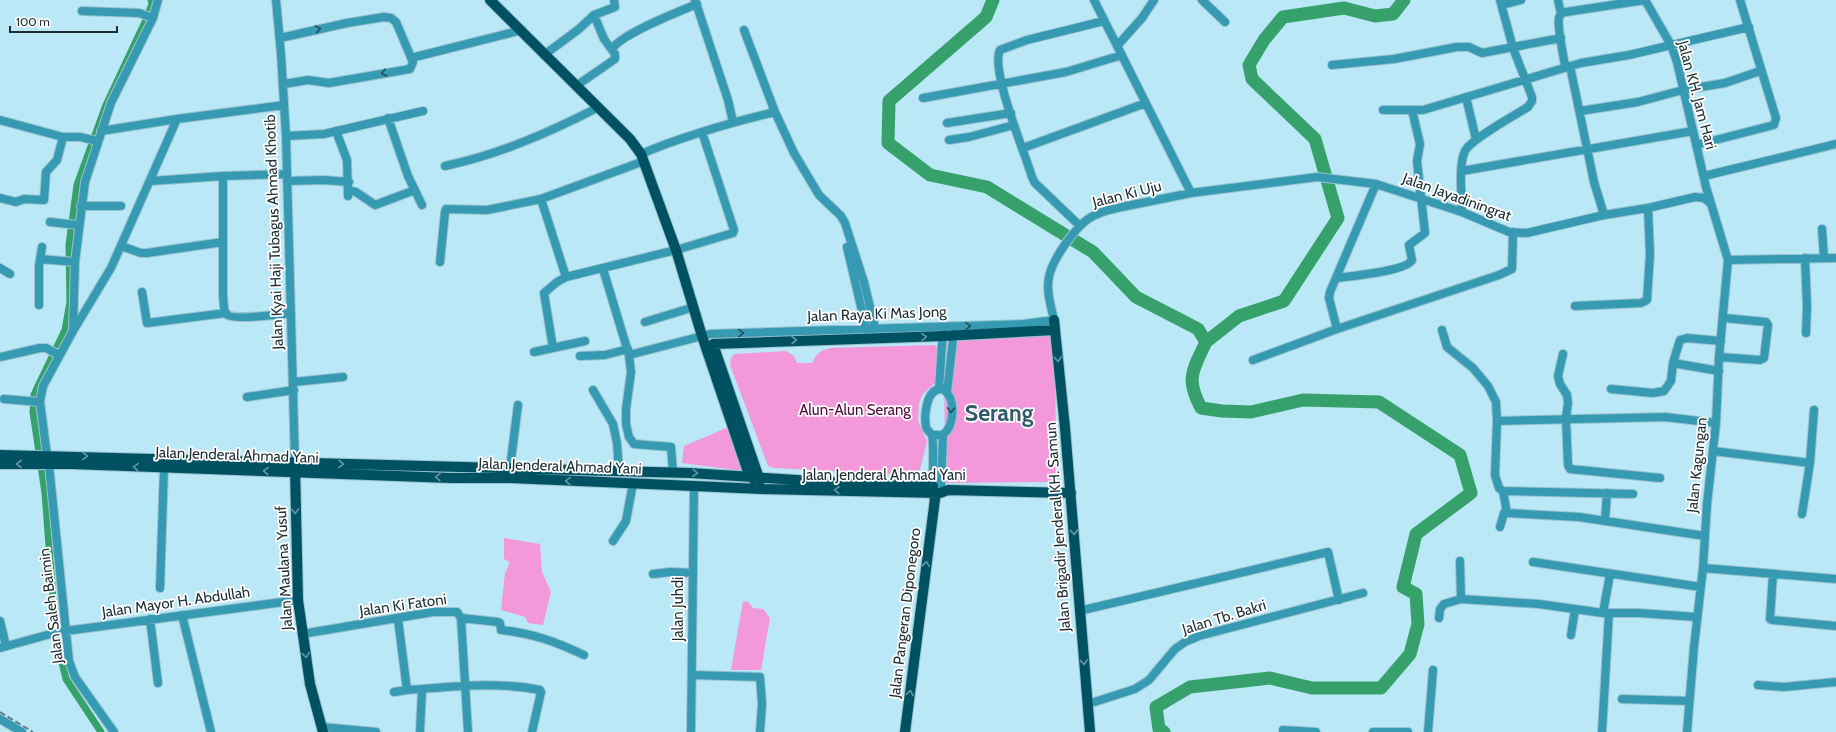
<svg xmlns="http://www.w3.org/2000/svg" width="1836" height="732" font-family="Cabin,sans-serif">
<rect width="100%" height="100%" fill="#bae8f6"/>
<path fill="#f398da" d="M 1055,324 L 1056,482 L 945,483 L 944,325 Z
M 934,345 L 940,349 L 937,381 L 923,394 L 919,403 L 918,421 L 927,442 L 919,473 L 913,475 L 774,468 L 768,466 L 730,365 L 731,358 L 734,354 L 786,351 L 794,356 L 797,363 L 812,363 C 816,354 820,351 829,348 Z
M 731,426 L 743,471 L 682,463 L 684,446 Z
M 504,538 L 540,544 L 542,572 L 551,592 L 543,625 L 528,623 L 525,617 L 501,610 L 505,573 L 510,562 L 504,559 Z
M 743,601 L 748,602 L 753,608 L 763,609 L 770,618 L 761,670 L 731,670 Z"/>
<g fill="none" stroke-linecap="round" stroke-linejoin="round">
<path stroke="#37a16c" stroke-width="7" d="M 101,732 L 66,679 L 56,638 L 45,493 L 33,412 L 34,395 L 38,386 L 65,330 L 70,302 L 69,245 L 77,185 L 106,105 L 145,22 L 152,4 L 151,0"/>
<path stroke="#37a16c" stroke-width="13" d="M 993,0 L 986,17 L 889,101 L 888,143 L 930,175 L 987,187 L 1093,252 L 1136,297 L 1198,329 L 1206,342 C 1193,370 1185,378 1201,408 L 1222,411 L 1251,412 L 1303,400 L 1379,402 L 1460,455 L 1471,493 L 1416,534 L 1403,587 L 1416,594 L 1418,624 L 1410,654 L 1381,688 L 1312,688 L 1270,678 L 1190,687 L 1156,707 L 1159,729 L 1164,732
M 1206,342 L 1239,316 L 1284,301 L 1338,218 L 1315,139 L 1252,79 L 1249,65 L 1264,40 L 1283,17 L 1344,8 L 1375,16 L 1393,14 L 1404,0"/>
<defs>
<path id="minor" d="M 276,0 L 281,54 L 286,136 L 295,463
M 695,0 L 728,100 L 733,122
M 1094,0 L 1191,193
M 1202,0 L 1225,22
M 1558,0 L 1561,14
M 1645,0 L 1671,45 L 1677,62 L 1706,187 L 1728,260 L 1719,357 L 1716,423 L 1707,504 L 1703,568 L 1694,647 L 1687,732
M 1502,5 L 1521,0
M 82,11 L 139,13 L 153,18
M 744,30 L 775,112
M 280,38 L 347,23 L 384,17 L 391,18 L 396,22 L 413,62 L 410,69 L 329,83 L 308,80 L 284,84
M 1117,46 L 1142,18 L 1154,0
M 612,49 C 621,34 678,12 697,4
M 544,55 L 579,29 L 594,15 L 615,7 L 614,0
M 411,58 L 522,30
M 1332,65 L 1394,59 L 1457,47 L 1469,47 L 1482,53 L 1561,38
M 1570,66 L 1594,182 L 1604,215
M 1565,67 C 1564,56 1557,29 1559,18 C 1560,14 1562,13 1566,12 L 1645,0
M 576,86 L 615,59 L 615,54 L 604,39 L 594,15
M 1466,97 L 1476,139
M 923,98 L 1066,72 L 1122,55
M 1383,110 L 1423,110 L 1581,63 L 1629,55 L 1749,27
M 1580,111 L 1638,102 L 1683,90 L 1725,83 L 1760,71
M 388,118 L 408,176 L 422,205
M 0,120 L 63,137 L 80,137 L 97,141
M 947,123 L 1011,113
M 101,131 L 177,119
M 336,131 L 347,160 L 348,196
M 286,136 L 324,134 L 423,111
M 949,140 L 969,137 L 1014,125
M 1696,145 L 1774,125 L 1776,118 L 1740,0
M 1023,148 L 1146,103
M 641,154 C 684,136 729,123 775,112 L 794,153 L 819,195 L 841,216 L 845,223 L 864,282 L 875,328
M 644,161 L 541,199 L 566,277 L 676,250 L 733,233 L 734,230 L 702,132
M 445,166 C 500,154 548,133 597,108
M 1462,171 L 1693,131
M 287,174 L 223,176 L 223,296 C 224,301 223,310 226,314 C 231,321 282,314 291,313
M 1704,176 L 1836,144
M 151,181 L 223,176
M 287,181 L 323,180 L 349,182
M 348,190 L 356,192 L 375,205 L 415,190
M 0,198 L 16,202 L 24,199 L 44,200 L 46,172 L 57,160 L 63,137
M 81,206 L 121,206
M 1462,212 C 1462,196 1458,166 1465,151 C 1470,140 1515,115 1528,107 L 1532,101 L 1532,97 L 1513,48 L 1500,0
M 50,222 L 78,225
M 1080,226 L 1035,183 L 1032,177 C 1025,153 990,70 1000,50 L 1027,40 L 1104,21
M 1822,229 L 1824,258
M 121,246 L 141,253 L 147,253 L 223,242
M 847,247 L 866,328
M 1805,258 L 1807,306 L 1806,333
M 40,259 L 75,262
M 1728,260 L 1836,258
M 440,262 L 445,212 L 446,209 L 487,210 L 541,199
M 0,268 L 10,274
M 603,269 L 629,355 L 631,372 L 626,409 L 626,424 L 629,437 L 634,444 L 671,447 L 673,472
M 1337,278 C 1351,276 1407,271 1412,260 L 1409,245 L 1425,233 L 1417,161 L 1420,144 L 1412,110
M 142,292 L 147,323 L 226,313
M 39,305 L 39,266 L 42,247
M 1575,306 L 1641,303 L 1647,300 L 1650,254 L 1648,208
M 645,322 L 694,307
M 1337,329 L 1329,298 L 1330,292 L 1376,184
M 73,330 L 75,262 L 85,182 L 111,103 L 153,18 L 158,0
M 1442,330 L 1447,347 L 1473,368 L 1488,386 L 1496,402 L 1497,421 L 1665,417 L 1716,423
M 553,348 L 544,293 L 557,282 L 566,277
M 534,352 L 585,341
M 1563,354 L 1558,376 L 1560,384 L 1567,395 L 1568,403 L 1566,418 L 1568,465 L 1570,469 L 1660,478
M 629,355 L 710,334 L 1023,324 L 1054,320 C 1051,306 1046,291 1049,277 C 1052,260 1074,229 1088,219 C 1097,213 1107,210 1117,208 L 1191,193 L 1317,177 L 1376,184 L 1462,212 L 1509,232 L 1527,233 L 1604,215 L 1648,208 L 1695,197 L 1704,198 L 1710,203
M 580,356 L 605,355 L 628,349
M 0,357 L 40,348 L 46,348 L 59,355
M 1719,357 L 1760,360 L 1764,358 L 1768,325 L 1766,322 L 1724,318
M 1253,360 L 1337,329 L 1499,275 L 1512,269 L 1513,232
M 1673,363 L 1719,371
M 294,382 L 343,377
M 939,389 L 943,330
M 1611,389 L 1653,393 L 1664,391 L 1671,381 L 1673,363 L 1680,340 L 1687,338 L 1721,341
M 593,390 L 613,424 L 617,443 L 619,471
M 947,392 L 954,331
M 247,397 L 294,390
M 4,399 L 40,402
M 1497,421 L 1495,475 L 1499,488 L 1503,491 L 1633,494
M 932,435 L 943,435 C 954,426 957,399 943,389 C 926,387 924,415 926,427 C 927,431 930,432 932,435 C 934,442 933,477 932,486
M 1713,451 L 1810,463
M 47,455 L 40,402 L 43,386 L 73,331 L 111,268 L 177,119 L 284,105
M 49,465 L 69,661 L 75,677 L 114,732
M 510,468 L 518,405
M 941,486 L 943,435
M 1503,491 L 1507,513
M 1802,514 L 1810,463 L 1814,410
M 1605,521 L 1607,493
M 1500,527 L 1504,513 L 1507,513 L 1579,517 L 1705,536
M 613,541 L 626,521 L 633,483
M 1460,561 L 1461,599
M 1533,562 L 1701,587
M 1703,568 L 1836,579
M 653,574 L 670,572 L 693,573
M 1773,574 L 1770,619 L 1772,620 L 1836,626
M 160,588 L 164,468
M 1079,611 L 1328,552 L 1339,600
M 1603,613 L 1610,574
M 182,615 L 211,732
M 461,618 L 498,622 L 500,623 L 501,630 C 535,634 554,641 584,655
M 1439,618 L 1440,609 L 1444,604 L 1461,599 L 1539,604 L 1603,613 L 1639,613 L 1697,617
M 150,619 L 158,683
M 398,619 L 407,690
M 0,621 L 6,646
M 302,634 L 433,612 L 457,612 L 461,618 L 468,732
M 1571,635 L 1575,609
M 0,648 L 58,632 L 298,600
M 692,675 L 760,677 L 762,704 L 760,732
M 1758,685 L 1784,687 L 1836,682
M 394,692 L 407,690 C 451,687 496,681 540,690 L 541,692 L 532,732
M 1622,699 L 1689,701
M 1088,704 L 1135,689 L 1149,680 L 1175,649 L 1185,642 L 1199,636 L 1363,593
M 0,719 L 22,732
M 322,727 L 376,732
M 1283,730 L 1316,732
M 420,732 L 422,690
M 691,732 L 694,487
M 1373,732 L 1408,732
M 1428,732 L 1433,670
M 1602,732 L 1609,613"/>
<path id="major" d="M 490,0 L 630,139 L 641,154 L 676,250 L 702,336 L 749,475 L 753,479
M 1054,320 L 1065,428 L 1090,732
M 0,455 L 690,473 L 874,485 L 933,486
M 0,464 L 72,464 L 451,478 L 511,478 L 762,489 L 940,493 L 948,490 L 1071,493
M 295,467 L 298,600 L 310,684 L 323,732
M 760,481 L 713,344 L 943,336 L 1055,330
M 905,732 L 935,499 L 932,492 L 932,487"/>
</defs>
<use href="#minor" stroke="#9ac3cf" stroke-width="10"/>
<use href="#major" stroke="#9ac3cf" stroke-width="12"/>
<use href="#minor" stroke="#369ab3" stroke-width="8"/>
<use href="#major" stroke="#005263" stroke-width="10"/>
<path stroke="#617f88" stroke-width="2" stroke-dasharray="6 3" stroke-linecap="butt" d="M 0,712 L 33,732"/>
</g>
<defs><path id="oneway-chevron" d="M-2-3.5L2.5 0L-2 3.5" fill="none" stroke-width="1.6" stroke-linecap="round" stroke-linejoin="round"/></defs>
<g stroke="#244e59">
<use href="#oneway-chevron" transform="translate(318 29) rotate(-12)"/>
<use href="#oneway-chevron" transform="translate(384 73) rotate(168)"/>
<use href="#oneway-chevron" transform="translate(968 326) rotate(-2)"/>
<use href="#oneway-chevron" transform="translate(741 333) rotate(-2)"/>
<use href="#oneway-chevron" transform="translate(951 410) rotate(92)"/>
</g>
<g stroke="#6697a1">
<use href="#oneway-chevron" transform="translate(924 337) rotate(-2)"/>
<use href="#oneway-chevron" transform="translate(794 340) rotate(-3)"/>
<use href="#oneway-chevron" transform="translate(1058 359) rotate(84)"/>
<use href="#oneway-chevron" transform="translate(85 456) rotate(1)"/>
<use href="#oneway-chevron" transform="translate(19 464) rotate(-180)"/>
<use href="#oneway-chevron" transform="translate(341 464) rotate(2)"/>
<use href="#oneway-chevron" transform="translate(136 467) rotate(-177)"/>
<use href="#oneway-chevron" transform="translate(266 471) rotate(-178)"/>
<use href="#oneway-chevron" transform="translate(695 473) rotate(2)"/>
<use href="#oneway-chevron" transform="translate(438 477) rotate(-178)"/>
<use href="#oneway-chevron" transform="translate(568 481) rotate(-178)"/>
<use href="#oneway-chevron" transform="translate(837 490) rotate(-177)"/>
<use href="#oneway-chevron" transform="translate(295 511) rotate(89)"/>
<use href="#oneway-chevron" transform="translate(1074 532) rotate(86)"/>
<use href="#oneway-chevron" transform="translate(926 564) rotate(-84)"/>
<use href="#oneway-chevron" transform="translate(306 655) rotate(81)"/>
<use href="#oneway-chevron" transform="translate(1084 662) rotate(84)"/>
<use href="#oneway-chevron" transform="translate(910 693) rotate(-81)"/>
</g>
<g text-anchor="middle" stroke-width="3.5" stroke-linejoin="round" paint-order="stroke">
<g font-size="15" fill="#1c2e33" stroke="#fff">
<text transform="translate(1697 95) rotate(75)" y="5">Jalan KH. Jam Hari</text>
<text transform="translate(1127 194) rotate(-14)" y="5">Jalan Ki Uju</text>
<text transform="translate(1457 197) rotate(20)" y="5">Jalan Jayadiningrat</text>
<text transform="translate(274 232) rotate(-92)" y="5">Jalan Kyai Haji Tubagus Ahmad Khotib</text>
<text transform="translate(877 314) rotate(-2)" y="5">Jalan Raya Ki Mas Jong</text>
<text transform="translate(237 455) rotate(2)" y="5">Jalan Jenderal Ahmad Yani</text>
<text transform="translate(1697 465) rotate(-84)" y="5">Jalan Kagungan</text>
<text transform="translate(560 466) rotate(2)" y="5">Jalan Jenderal Ahmad Yani</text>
<text x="884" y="480">Jalan Jenderal Ahmad Yani</text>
<text transform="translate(1058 527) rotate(-94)" y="5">Jalan Brigadir Jenderal KH. Samun</text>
<text transform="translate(284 568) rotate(-93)" y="5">Jalan Maulana Yusuf</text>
<text transform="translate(176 602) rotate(-8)" y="5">Jalan Mayor H. Abdullah</text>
<text transform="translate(403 605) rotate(-8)" y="5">Jalan Ki Fatoni</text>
<text transform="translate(51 606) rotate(-97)" y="5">Jalan Saleh Baimin</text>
<text transform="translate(678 609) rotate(-90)" y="5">Jalan Juhdi</text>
<text transform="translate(905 613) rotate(-83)" y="5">Jalan Pangeran Diponegoro</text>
<text transform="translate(1224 617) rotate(-17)" y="5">Jalan Tb. Bakri</text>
</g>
<g font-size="15" fill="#4b0a3e" stroke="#fff">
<text x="855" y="415">Alun-Alun Serang</text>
</g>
<g font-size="23" font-weight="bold" fill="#305a66" stroke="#fff">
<text x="999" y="421">Serang</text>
</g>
</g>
<path d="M10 26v6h107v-6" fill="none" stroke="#1c2e33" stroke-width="2"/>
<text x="16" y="26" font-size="12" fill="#1c2e33" stroke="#ffffff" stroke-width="3" paint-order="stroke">100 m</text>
</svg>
